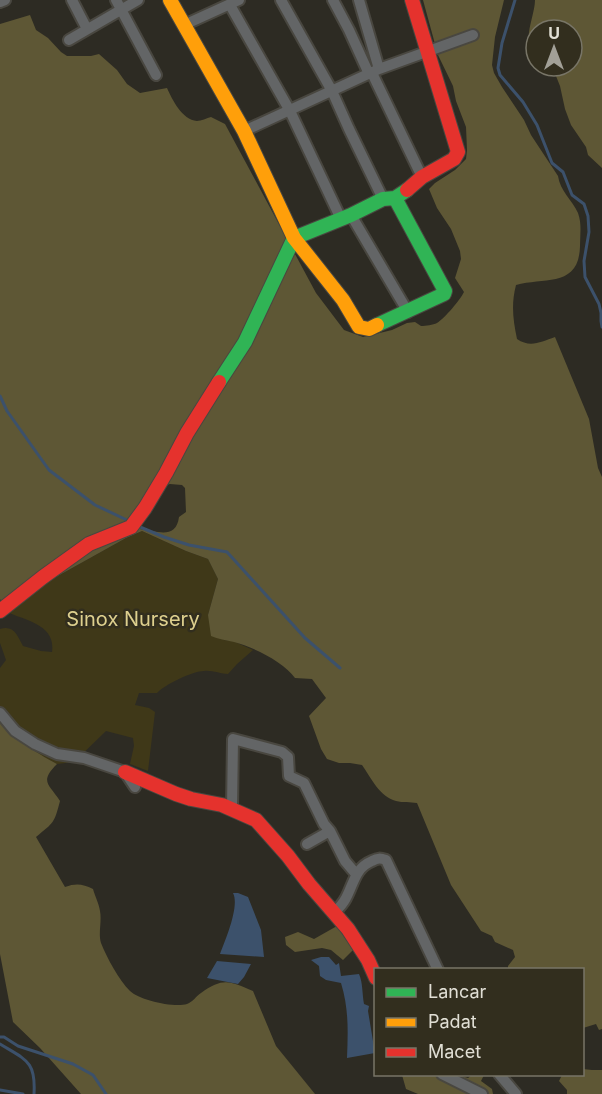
<svg xmlns="http://www.w3.org/2000/svg" width="602" height="1094" font-family="Inter,sans-serif">
<rect width="100%" height="100%" fill="#2d2b23"/>
<path fill="#3f3818" d="M 142,531 L 186,551 L 208,559 L 218,579 L 208,615 L 224,640 L 233,641 L 253,650 L 237,664 L 228,674 C 221,674 212,670 204,671 C 193,671 164,685 157,693 L 139,693 L 135,705 L 149,708 L 155,712 L 148,771 L 130,764 L 134,746 L 133,738 L 106,731 L 74,762 L 57,764 L 38,754 L 14,736 L 0,720 L 0,668 L 6,660 L 0,643 L 0,629 C 14,625 17,635 23,646 L 41,651 L 52,652 C 56,625 27,621 7,612 L 47,582 L 126,538 Z"/>
<path fill="#5e5735" fill-rule="evenodd" d="M 423,0 L 504,0 L 495,37 L 492,65 L 494,73 L 502,87 L 524,120 L 531,135 L 558,176 C 560,191 572,200 578,213 C 582,224 580,235 580,246 C 579,288 545,277 516,285 C 511,304 513,320 517,339 C 530,348 541,342 555,337 L 589,419 L 598,468 L 602,477 L 602,1029 L 599,1030 L 596,1024 L 583,1028 L 582,970 L 508,969 L 508,966 L 515,957 L 513,950 L 495,942 L 492,936 L 481,931 L 451,885 L 417,803 C 410,802 403,803 396,801 C 380,797 371,778 362,765 L 350,763 L 339,763 L 327,759 L 321,749 L 309,716 L 326,698 L 312,679 L 295,678 C 284,662 253,647 234,642 C 226,640 218,639 211,636 L 208,615 L 218,579 L 208,559 L 186,551 L 142,531 L 126,538 L 47,582 L 7,612 L 0,599 L 0,24 L 30,15 L 36,30 L 48,38 L 61,52 L 67,56 L 91,56 L 99,54 L 117,70 L 127,84 L 140,93 L 167,88 C 172,99 182,120 197,121 C 201,121 207,118 211,117 L 225,124 L 316,293 L 344,330 L 363,337 L 392,330 L 407,323 L 415,322 L 421,326 C 426,326 433,325 437,323 C 445,318 460,300 464,292 L 455,278 L 461,259 L 460,251 L 451,229 L 437,208 L 429,189 L 435,183 L 455,170 L 466,159 L 467,150 L 466,127 L 456,101 L 453,86 L 438,55 ZM 170,484 L 182,485 L 185,488 L 186,512 L 179,517 C 176,540 157,531 140,529 L 141,522 L 162,486 Z
M 535,0 L 602,0 L 602,168 L 588,155 L 586,147 L 571,125 L 565,109 L 560,86 L 552,66 L 572,66 L 572,30 L 536,30 L 536,55 C 520,42 535,17 535,0 Z
M 0,720 C 18,741 33,751 57,764 C 39,782 49,784 60,801 C 54,824 54,822 36,837 L 65,887 C 76,883 83,884 93,889 C 95,896 99,904 100,911 C 102,922 98,933 101,943 C 107,958 119,980 130,991 C 139,1000 174,1008 187,1004 C 193,1002 196,996 201,993 C 223,977 230,981 253,991 L 276,1046 L 315,1094 L 81,1094 L 40,1048 L 13,1022 L 0,954 Z
M 337,926 L 353,950 L 343,960 L 331,950 L 322,948 L 295,952 L 286,945 L 285,937 L 298,932 L 314,939 Z
M 583,1069 L 592,1070 L 602,1070 L 602,1094 L 567,1094 L 567,1090 L 559,1081 L 562,1075 L 582,1074 Z
M 455,1074 L 468,1078 L 472,1075 L 484,1075 L 481,1081 L 492,1089 L 493,1094 L 418,1094 L 406,1089 L 402,1075 Z"/>
<path fill="#3c516b" d="M 233,893 L 238,893 L 248,897 L 261,930 L 264,957 L 220,954 C 225,941 240,906 233,893 Z
M 321,957 L 329,957 L 336,965 L 339,963 L 341,976 L 359,974 C 363,983 362,994 364,1004 L 369,1006 L 368,1011 L 375,1053 L 347,1058 C 348,1032 349,1009 341,983 L 326,980 L 320,976 L 319,966 L 311,960 Z
M 217,961 L 251,964 L 244,977 L 238,984 L 207,978 Z"/>
<g fill="none" stroke-linecap="round" stroke-linejoin="round">
<path stroke="#3c516b" stroke-width="3" d="M 515,0 L 502,43 L 498,68 L 500,75 L 523,102 L 537,125 L 552,163 L 563,172 L 572,195 L 584,204 L 588,216 L 589,232 L 584,261 L 585,277 L 599,304 L 601,313 L 601,321 L 602,327
M 0,396 L 7,411 L 49,470 L 95,505 L 129,521
M 140,527 L 164,537 L 189,545 L 227,552 L 305,638 L 340,668
M 0,1037 L 4,1037 L 18,1046 L 73,1064 L 93,1075 L 106,1094
M 0,1044 C 26,1060 36,1061 34,1094
M 0,1090 L 23,1094"/>
<defs>
<path id="street" d="M 72,0 L 87,29
M 116,0 L 156,75
M 281,0 L 332,91 L 349,129 L 383,199
M 333,0 L 349,30 L 369,74
M 359,0 L 379,69
M 0,2 L 5,0
M 230,5 L 290,111 L 341,219
M 184,25 L 239,0
M 69,40 L 138,0
M 372,73 L 422,177
M 244,131 L 379,69 L 473,35
M 351,215 L 408,312
M 0,713 L 15,731 L 35,744 L 57,754 L 84,758 L 125,772 L 135,787
M 232,809 L 233,739 L 282,752 L 288,757 L 289,776 L 304,783 L 324,824 L 330,831 L 345,861 L 356,874
M 307,844 L 330,831
M 334,913 C 339,908 343,904 346,898 C 354,883 355,868 372,861 C 378,858 380,858 386,860 L 438,970
M 442,1074 L 482,1094
M 499,1074 L 516,1094"/>
<path id="fast" d="M 377,325 L 444,294 L 445,291 L 395,198
M 219,382 L 245,342 L 294,238 L 351,215 L 383,199 L 395,198 L 407,190"/>
<path id="slow" d="M 170,0 L 244,131 L 294,238 L 343,300 L 359,327 L 369,329 L 377,325"/>
<path id="jam" d="M 407,190 L 422,177 L 454,159 L 458,152 L 412,0
M 0,611 L 43,577 L 89,544 L 131,527 L 145,508 L 166,473 L 187,433 L 219,382
M 125,772 L 176,794 L 191,799 L 222,805 L 256,820 L 288,856 L 309,884 L 348,929 L 368,960 L 376,978"/>
</defs>
<use href="#street" stroke="#494740" stroke-width="14"/>
<use href="#fast" stroke="#494740" stroke-width="16"/>
<use href="#slow" stroke="#494740" stroke-width="16"/>
<use href="#jam" stroke="#494740" stroke-width="16"/>
<use href="#street" stroke="#636566" stroke-width="10"/>
<use href="#fast" stroke="#30b455" stroke-width="14"/>
<use href="#slow" stroke="#ff9f0a" stroke-width="14"/>
<use href="#jam" stroke="#e5322d" stroke-width="14"/>
</g>
<g text-anchor="middle" stroke-width="5" stroke-linejoin="round" paint-order="stroke">
<g font-size="20" fill="#ded08e" stroke="#322e1e">
<text x="133" y="626">Sinox Nursery</text>
</g>
</g>
<rect x="374" y="968" width="210" height="108" fill="#322e1e" stroke="#787567" stroke-width="1.5"/>
<rect x="386" y="988" width="30" height="9" fill="#30b455" stroke="#787567" stroke-width="1.5"/>
<text x="428" y="998" font-size="18" fill="#e1dfd5">Lancar</text>
<rect x="386" y="1018" width="30" height="9" fill="#ff9f0a" stroke="#787567" stroke-width="1.5"/>
<text x="428" y="1028" font-size="18" fill="#e1dfd5">Padat</text>
<rect x="386" y="1048" width="30" height="9" fill="#e5322d" stroke="#787567" stroke-width="1.5"/>
<text x="428" y="1058" font-size="18" fill="#e1dfd5">Macet</text>
<g transform="translate(554 48)"><circle r="28" fill="#322e1e" stroke="#787567" stroke-width="1.5"/>
<path d="M0-4.5L10 22L0 15L-10 22Z" fill="#a2a097"/>
<text y="-9" font-size="16" font-weight="bold" text-anchor="middle" fill="#e1dfd5">U</text>
</g>
</svg>
